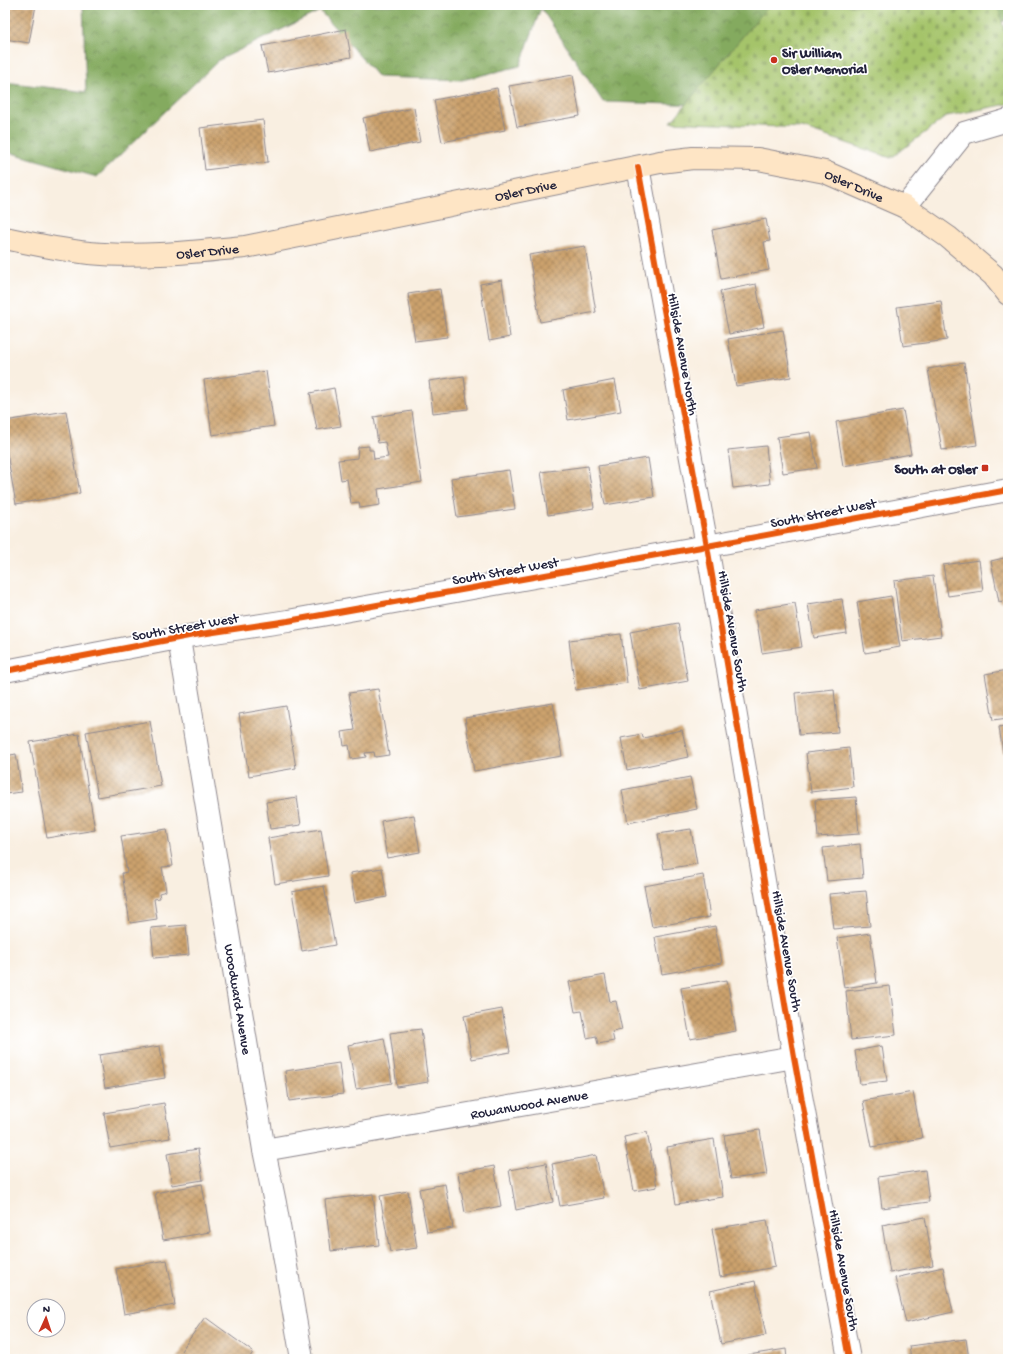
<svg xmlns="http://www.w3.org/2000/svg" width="1013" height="1364" viewBox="0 0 1013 1364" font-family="'Gochi Hand',sans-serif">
<defs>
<pattern id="forest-crowns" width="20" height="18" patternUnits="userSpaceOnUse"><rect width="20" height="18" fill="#84aa5f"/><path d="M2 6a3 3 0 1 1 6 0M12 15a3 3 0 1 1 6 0" fill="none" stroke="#6c8a50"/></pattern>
<pattern id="cemetery-stones" width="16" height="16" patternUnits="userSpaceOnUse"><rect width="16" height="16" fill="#a5c46b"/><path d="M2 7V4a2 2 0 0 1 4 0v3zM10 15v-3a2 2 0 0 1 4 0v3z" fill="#8ea85e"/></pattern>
<pattern id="building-cross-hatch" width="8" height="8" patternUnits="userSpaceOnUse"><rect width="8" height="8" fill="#cca26d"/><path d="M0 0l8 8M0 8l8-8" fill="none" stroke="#a5845b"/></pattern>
</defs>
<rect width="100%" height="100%" fill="#fff"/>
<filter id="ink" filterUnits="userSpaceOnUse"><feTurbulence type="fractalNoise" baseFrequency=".025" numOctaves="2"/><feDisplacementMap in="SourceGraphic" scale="8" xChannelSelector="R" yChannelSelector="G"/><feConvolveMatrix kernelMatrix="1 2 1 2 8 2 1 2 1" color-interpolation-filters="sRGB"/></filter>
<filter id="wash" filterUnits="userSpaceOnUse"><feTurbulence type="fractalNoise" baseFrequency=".012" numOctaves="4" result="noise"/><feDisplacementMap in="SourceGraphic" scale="16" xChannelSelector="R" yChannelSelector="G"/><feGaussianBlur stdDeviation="0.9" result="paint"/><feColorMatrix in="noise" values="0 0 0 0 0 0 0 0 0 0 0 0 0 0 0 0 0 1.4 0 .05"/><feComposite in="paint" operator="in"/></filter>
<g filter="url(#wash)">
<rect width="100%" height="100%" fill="#f9efe1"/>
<path fill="url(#forest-crowns)" stroke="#53664d" d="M83,5h925v15l-28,8 -202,79 -175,-5 -62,-94 -21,58 -58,14 -84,-3 -58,-66 -101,49 -122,117 -92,-26v-69l81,10z"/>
<path fill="url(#cemetery-stones)" stroke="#647353" d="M769,5h228l11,36v63l-61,12 -56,42 -89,-30 -131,-6z"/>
<g id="blocks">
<g fill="url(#building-cross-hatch)">
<path d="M5,5h31l-7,38 -24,-4z"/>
<path d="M346,29l5,28 -83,16 -6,-27z"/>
<path d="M573,75l7,41 -63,11 -8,-41z"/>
<path d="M497,88l8,42 -63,12 -8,-42z"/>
<path d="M414,108l6,34 -50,10 -7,-34z"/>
<path d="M263,120l5,42 -63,8 -5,-42z"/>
<path d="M766,219l4,22 -6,1 5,28 -48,9 -9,-49z"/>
<path d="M585,246l11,66 -56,10 -11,-67z"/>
<path d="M502,280l8,57 -21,4 -9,-57z"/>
<path d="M756,284l8,43 -35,7 -9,-43z"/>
<path d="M440,289l7,48 -32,4 -7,-47z"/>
<path d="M941,301l6,39 -44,6 -6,-39z"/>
<path d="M783,330l8,47 -55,9 -8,-47z"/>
<path d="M964,363l13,82 -35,5 -14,-81z"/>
<path d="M266,371l8,55 -62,9 -8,-55z"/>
<path d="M464,376l4,33 -35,4 -4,-32z"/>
<path d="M615,380l6,31 -53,9 -5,-30z"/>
<path d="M334,388l7,38 -24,4 -7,-37z"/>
<path d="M903,410l8,44 -68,12 -7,-44z"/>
<path d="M66,411l14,82 -64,11 -11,-62v-21z"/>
<path d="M412,411l10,71 -44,7 2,16 -20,3 -1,-6 -8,1 -4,-24 -6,1 -3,-20 19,-2 1,-11 11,-1v4h4l1,9 14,-2 -3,-15 -7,1 -4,-26z"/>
<path d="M811,432l6,36 -34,5 -6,-36z"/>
<path d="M766,446l4,38 -37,4 -5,-38z"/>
<path d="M648,458l6,39 -49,8 -7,-39z"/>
<path d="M588,466l6,42 -46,7 -7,-43z"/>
<path d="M509,470l6,39 -58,8 -6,-39z"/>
<path d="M1008,557v43l-9,2 -8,-41z"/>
<path d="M979,560l4,31 -35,5 -5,-31z"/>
<path d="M933,576l8,60 -39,5 -8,-60z"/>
<path d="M891,596l9,51 -35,6 -8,-51z"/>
<path d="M842,599l5,34 -33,5 -6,-34z"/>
<path d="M795,603l7,44 -40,6 -7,-43z"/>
<path d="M678,623l10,58 -48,9 -10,-58z"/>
<path d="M621,634l6,49 -52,7 -6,-50z"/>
<path d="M1008,670v48l-15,2 -8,-46z"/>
<path d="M378,689l11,66 -14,2 -1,-5 -9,1 1,4 -15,2 -2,-14 -5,1 -2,-14 13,-2 -6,-37z"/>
<path d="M834,689l4,43 -39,3 -4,-42z"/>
<path d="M553,703l9,53 -88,15 -9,-53z"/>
<path d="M286,706l10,62 -47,8 -10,-62z"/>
<path d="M150,721l11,65 -63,11 -12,-65z"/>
<path d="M1008,725v27l-5,1 -4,-26z"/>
<path d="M682,730l6,27 -61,13 -6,-32 21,-4 1,4z"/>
<path d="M79,734l16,96 -48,8 -17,-96z"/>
<path d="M849,748l4,39 -42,5 -5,-39z"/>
<path d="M16,754l6,38 -17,2v-38z"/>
<path d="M690,777l7,32 -69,14 -6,-33z"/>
<path d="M297,797l4,28 -31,4 -4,-27z"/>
<path d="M856,797l3,37 -41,3 -3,-37z"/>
<path d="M414,815l6,37 -33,6 -6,-37z"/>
<path d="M167,829l6,37 -11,1 4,24 -7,2 1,5 -6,1 3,20 -27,4 -8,-50 5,-1 -6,-36z"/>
<path d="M321,829l7,47 -53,8 -7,-46z"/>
<path d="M691,829l6,35 -33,5 -6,-35z"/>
<path d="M860,844l3,34 -36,3 -4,-33z"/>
<path d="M382,868l5,29 -32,6 -5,-30z"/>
<path d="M703,875l7,42 -58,10 -8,-41z"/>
<path d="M324,886l11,59 -33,6 -10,-59z"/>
<path d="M866,891l4,35 -37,3 -4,-35z"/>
<path d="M186,925l3,30 -35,3 -3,-30z"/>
<path d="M715,926l7,37 -60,11 -7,-37z"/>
<path d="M870,933l7,50 -33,5 -7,-50z"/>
<path d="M605,975l5,27 6,-1 6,29 -10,2 2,9 -16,3 -2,-8 -9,2 -5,-27 -7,1 -6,-30z"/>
<path d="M727,980l9,51 -46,8 -9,-51z"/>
<path d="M890,986l6,49 -45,5 -5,-49z"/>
<path d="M502,1009l8,43 -38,7 -8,-43z"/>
<path d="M421,1029l7,53 -31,5 -7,-54z"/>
<path d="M384,1038l8,45 -36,6 -8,-44z"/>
<path d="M160,1046l5,32 -60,10 -6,-33z"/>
<path d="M882,1046l5,35 -27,3 -5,-33z"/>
<path d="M339,1063l4,31 -54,7 -4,-30z"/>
<path d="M913,1092l9,46 -50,9 -9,-46z"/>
<path d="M164,1103l6,35 -60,10 -6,-35z"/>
<path d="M760,1130l7,44 -36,5 -7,-44z"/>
<path d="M647,1132l10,55 -23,4 -10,-54z"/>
<path d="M714,1139l9,58 -47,7 -9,-57z"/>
<path d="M198,1149l5,31 -31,5 -5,-31z"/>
<path d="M596,1155l8,43 -44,8 -8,-42z"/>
<path d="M546,1163l7,39 -37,8 -7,-40z"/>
<path d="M494,1166l7,40 -36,7 -7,-40z"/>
<path d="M925,1170l4,32 -47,6 -4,-31z"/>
<path d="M202,1184l8,48 -47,8 -8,-47z"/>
<path d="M445,1184l8,44 -26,4 -8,-43z"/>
<path d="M408,1191l9,57 -27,4 -10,-56z"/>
<path d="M373,1194l6,51 -48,6 -6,-51z"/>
<path d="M925,1217l8,48 -43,8 -8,-48z"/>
<path d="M767,1220l8,47 -55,10 -8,-48z"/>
<path d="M167,1260l8,45 -51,9 -8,-45z"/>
<path d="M943,1267l10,45 -47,11 -11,-45z"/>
<path d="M755,1281l11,54 -45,9 -11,-53z"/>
<path d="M205,1317l48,35 -4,7 -73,-1z"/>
<path d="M966,1339l3,20h-58l-2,-13z"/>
<path d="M786,1349l1,10h-38l-1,-4z"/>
</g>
</g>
</g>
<g filter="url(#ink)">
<use href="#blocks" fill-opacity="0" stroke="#8e888e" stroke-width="1"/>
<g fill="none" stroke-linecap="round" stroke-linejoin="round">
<g stroke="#8e888e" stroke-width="24">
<g id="minor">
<path d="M638,167l69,379 87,511 55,302"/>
<path d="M905,207l59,-74 44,-13"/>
<path id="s1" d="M179,639l85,511 11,53 27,156"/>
<path id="s2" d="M264,1150l530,-93"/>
</g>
</g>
<g stroke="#8e888e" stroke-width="24">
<path id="tertiary" d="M5,671l189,-36 94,-14 419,-75 301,-56"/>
</g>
<g stroke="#8e888e" stroke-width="24">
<g id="secondary">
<path id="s3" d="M5,238c28,6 56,12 84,15 52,5 104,-1 156,-6l415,-85 33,-4 65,1 67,13 80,35 43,30 45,38 15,19"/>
</g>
</g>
<use href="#minor" stroke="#fff" stroke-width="22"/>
<use href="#tertiary" stroke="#fff" stroke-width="22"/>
<use href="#secondary" stroke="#fee5c5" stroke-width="22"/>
<g stroke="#fff" stroke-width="8">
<g id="cycleway">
<path d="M638,167l69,379 87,511 55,302"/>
<path d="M5,671l189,-36 94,-14 419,-75 301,-56"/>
</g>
</g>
<use href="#cycleway" stroke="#e8590c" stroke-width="6"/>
</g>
</g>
<g fill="#c8321e" stroke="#fff" stroke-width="1.5">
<circle cx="774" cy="60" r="4"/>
<rect x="981" y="464" width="8" height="8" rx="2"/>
</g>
<g text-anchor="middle" stroke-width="3.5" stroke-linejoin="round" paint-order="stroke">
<g font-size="14" font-weight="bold" fill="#22223b" stroke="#fff" text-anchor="start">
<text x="782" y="57">Sir William<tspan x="782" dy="16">Osler Memorial</tspan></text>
<text x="977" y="473" text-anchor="end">South at Osler</text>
</g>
<g font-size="14" fill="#22223b" stroke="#fff">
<text dy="5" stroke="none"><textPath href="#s3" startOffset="864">Osler Drive</textPath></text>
<text dy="5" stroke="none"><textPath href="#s3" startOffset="528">Osler Drive</textPath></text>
<text dy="5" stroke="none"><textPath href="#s3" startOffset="204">Osler Drive</textPath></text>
<text transform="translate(684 354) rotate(80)" y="5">Hillside Avenue North</text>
<text transform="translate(823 512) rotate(-11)" y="5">South Street West</text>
<text transform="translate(505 570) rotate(-10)" y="5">South Street West</text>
<text transform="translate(185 626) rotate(-10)" y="5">South Street West</text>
<text transform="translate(734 631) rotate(80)" y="5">Hillside Avenue South</text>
<text transform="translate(788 951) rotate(80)" y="5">Hillside Avenue South</text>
<text dy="5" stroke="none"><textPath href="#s1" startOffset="365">Woodward Avenue</textPath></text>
<text dy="5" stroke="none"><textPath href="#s2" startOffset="269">Rowanwood Avenue</textPath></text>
<text transform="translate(845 1270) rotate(80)" y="5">Hillside Avenue South</text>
</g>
</g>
<rect width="1013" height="1364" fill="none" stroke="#fff" stroke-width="20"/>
<g transform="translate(46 1318) rotate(3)"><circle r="19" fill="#ffffff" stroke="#a7a7b1"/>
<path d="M0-3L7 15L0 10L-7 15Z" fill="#c8321e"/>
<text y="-6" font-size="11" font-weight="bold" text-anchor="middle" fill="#22223b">N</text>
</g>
</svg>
